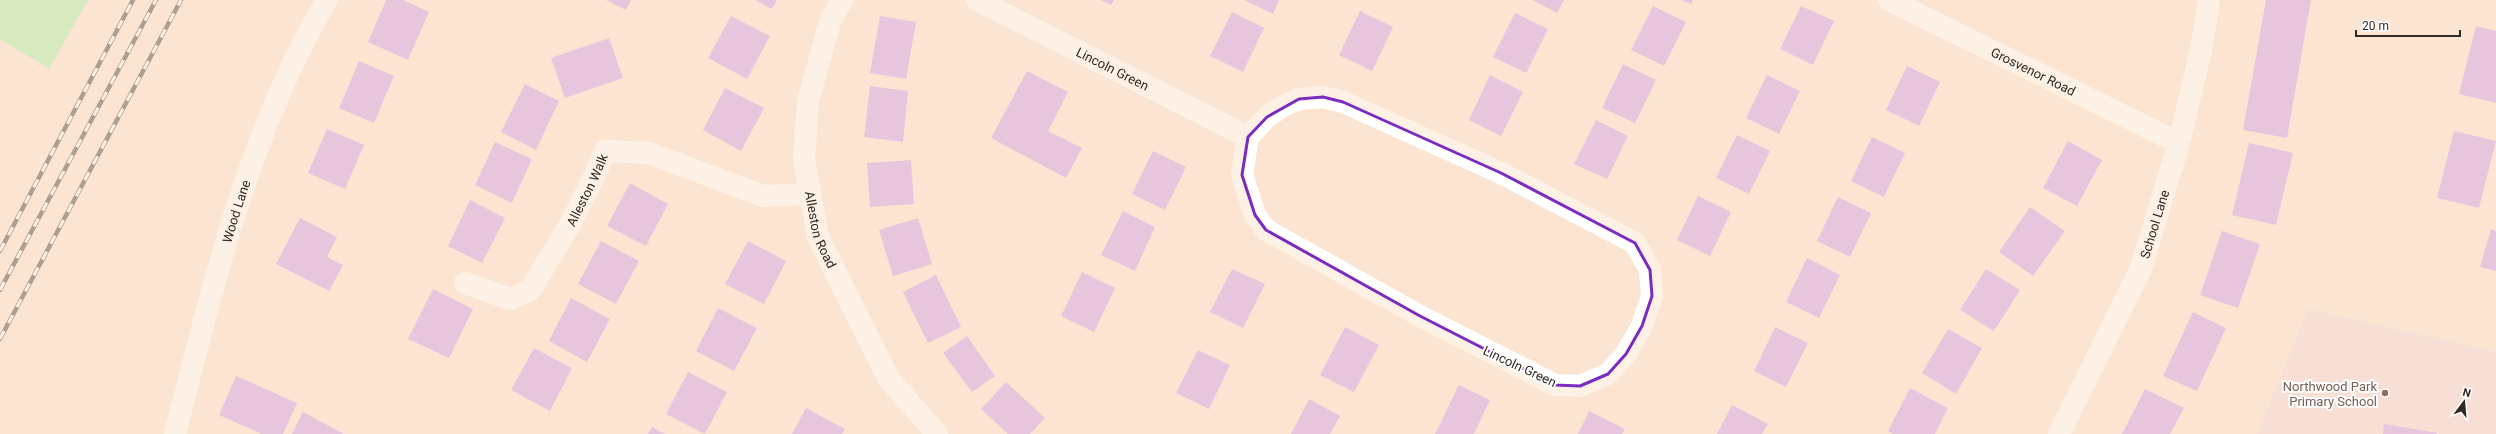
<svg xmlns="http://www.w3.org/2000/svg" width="2496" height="434" viewBox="0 0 2496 434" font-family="Roboto,sans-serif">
<rect width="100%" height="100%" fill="#fbe5d2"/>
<path fill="#f2d8dc" d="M2308,309l188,43v82h-239z"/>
<path fill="#a9eda8" d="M0,0h88l-39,69 -49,-30z"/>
<g fill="#cd9eea">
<path d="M386,0h17l26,12 -21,48 -40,-18z"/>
<path d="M606,0h25l-5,10z"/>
<path d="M755,0h22l-5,9z"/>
<path d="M1101,0h13l-3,5z"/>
<path d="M1244,0h35l-6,14z"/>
<path d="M1532,0h32l-7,13z"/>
<path d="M1682,0h11l-2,4z"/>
<path d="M2266,0h45l-24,138 -44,-8z"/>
<path d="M1653,6l33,16 -22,44 -33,-16z"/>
<path d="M1801,6l33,15 -21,44 -33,-16z"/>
<path d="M1360,11l33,16 -21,44 -33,-16z"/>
<path d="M1232,12l32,16 -21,44 -33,-16z"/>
<path d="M1515,13l33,16 -22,44 -33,-16z"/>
<path d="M731,16l39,20 -23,43 -39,-21z"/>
<path d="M880,16l36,6 -10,57 -36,-6z"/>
<path d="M2476,26l20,5v72l-37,-9z"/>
<path d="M609,38l14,40 -58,20 -14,-40z"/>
<path d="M359,61l35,15 -20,47 -35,-15z"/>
<path d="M1623,64l33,16 -21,43 -33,-15z"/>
<path d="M1907,66l33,16 -21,44 -33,-16z"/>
<path d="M1027,71l41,21 -20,39 34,17 -16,30 -75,-40z"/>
<path d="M1490,75l33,17 -22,44 -32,-16z"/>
<path d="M1767,75l33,16 -21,43 -33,-16z"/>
<path d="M525,84l34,17 -23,49 -35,-18z"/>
<path d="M870,86l38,5 -5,51 -39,-5z"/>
<path d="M725,88l39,20 -23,43 -38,-21z"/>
<path d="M1596,120l32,16 -21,43 -33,-15z"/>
<path d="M327,129l37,16 -19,44 -37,-16z"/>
<path d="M2454,131l42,10 -17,67 -42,-10z"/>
<path d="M1737,135l33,16 -21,43 -33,-16z"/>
<path d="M1872,137l33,16 -21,44 -33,-16z"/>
<path d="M2068,141l34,19 -25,46 -34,-18z"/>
<path d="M495,142l37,17 -20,44 -37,-18z"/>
<path d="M2249,143l44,10 -17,72 -44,-10z"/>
<path d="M1153,151l33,16 -21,43 -33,-16z"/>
<path d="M911,160l3,44 -44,3 -3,-44z"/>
<path d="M630,183l38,21 -22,42 -39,-20z"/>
<path d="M1698,196l33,16 -21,44 -33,-16z"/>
<path d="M1838,197l33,16 -21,44 -33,-16z"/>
<path d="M470,200l35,18 -23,45 -34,-17z"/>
<path d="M2030,207l35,24 -32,45 -34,-24z"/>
<path d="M1123,211l32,16 -20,44 -34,-16z"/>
<path d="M300,218l37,19 -10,20 16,8 -14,26 -53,-27z"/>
<path d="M918,218l14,46 -39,12 -14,-46z"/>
<path d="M2491,229l5,2v40l-16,-4z"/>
<path d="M2222,231l38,13 -22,64 -38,-13z"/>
<path d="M601,241l38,20 -23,43 -38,-20z"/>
<path d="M748,241l38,20 -22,43 -39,-20z"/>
<path d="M1807,258l33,17 -21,43 -33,-16z"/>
<path d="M1232,269l33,15 -22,44 -33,-16z"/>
<path d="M1986,269l34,21 -26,41 -34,-21z"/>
<path d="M1082,272l33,16 -21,44 -33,-16z"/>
<path d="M936,275l25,52 -33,16 -25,-51z"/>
<path d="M433,289l40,20 -24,49 -41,-19z"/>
<path d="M571,298l39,21 -23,43 -38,-21z"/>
<path d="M718,308l39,20 -23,43 -38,-20z"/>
<path d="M2193,312l33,16 -29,63 -34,-15z"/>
<path d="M1345,327l34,18 -25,47 -34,-17z"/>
<path d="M1775,327l33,16 -22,44 -32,-16z"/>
<path d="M1948,329l34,19 -26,46 -34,-21z"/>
<path d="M967,336l28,40 -23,16 -29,-39z"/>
<path d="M534,348l38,20 -22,43 -39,-21z"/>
<path d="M1198,350l32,15 -21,44 -33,-16z"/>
<path d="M688,372l39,20 -22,42 -39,-20z"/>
<path d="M236,376l61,27 -14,31h-21l-43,-19z"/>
<path d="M1006,382l39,36 -15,16h-22l-27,-25z"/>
<path d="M1459,385l31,15 -16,34h-39z"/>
<path d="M1910,388l38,20 -13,26h-41l-6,-3z"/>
<path d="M2145,389l39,19 -14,26h-48z"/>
<path d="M1309,399l31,17 -10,18h-39z"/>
<path d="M1732,405l36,19 -6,10h-45z"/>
<path d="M806,408l39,21 -3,5h-50z"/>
<path d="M1589,411l36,18 -3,5h-44z"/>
<path d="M303,412l41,22h-52z"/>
<path d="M2384,424l53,9v1h-54z"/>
<path d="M652,427l13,7h-17z"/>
</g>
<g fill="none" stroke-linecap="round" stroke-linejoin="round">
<g stroke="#fff" stroke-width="22">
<path id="s1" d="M842,0l-12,22 -22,79 -4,58 14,78 70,141 49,56"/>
<path id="s2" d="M977,0l271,137"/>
<path id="s3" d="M1889,0l290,143"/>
<path d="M1323,97l20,5 158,71 134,70 15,27 2,26 -10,30 -16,28 -18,20 -28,12 -25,-1 -135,-69 -154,-86 -11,-15 -13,-40 6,-38 19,-20 16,-11 16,-7z"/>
<path id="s4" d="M465,283l46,16 19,-9 41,-67 23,-46 11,-26 44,2 114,43 47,-2"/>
<path id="s5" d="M175,434c38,-148 73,-301 152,-434"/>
<path id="s6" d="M2059,434l82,-166 38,-125 22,-93 8,-50"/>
</g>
<g stroke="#53483f" stroke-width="4.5">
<g id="rail">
<path d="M0,251l133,-251"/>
<path d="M0,290l156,-290"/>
<path d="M0,339l181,-339"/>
</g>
</g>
<use href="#rail" stroke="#fff" stroke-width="3" stroke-dasharray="9" stroke-linecap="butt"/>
</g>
<path d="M0 0H2496V434H0ZM1323,97l20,5 158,71 134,70 15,27 2,26 -10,30 -16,28 -18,20 -28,12 -25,-1 -135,-69 -154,-86 -11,-15 -13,-40 6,-38 19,-20 32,-18z" fill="#fbe5d2" fill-opacity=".55" fill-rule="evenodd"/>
<path fill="none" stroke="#7b2cbf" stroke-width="3" stroke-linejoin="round" d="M1323,97l20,5 158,71 134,70 15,27 2,26 -10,30 -16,28 -18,20 -28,12 -25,-1 -135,-69 -154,-86 -11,-15 -13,-40 6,-38 19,-20 32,-18z"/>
<circle fill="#8d6e63" stroke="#fff" stroke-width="1.5" cx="2385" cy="393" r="4"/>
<g text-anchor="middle" stroke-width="4" stroke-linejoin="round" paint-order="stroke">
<g font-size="13" fill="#302821" stroke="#fff">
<text dy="5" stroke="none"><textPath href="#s2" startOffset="152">Lincoln Green</textPath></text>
<text dy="5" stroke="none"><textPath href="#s3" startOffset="161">Grosvenor Road</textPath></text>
<text dy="5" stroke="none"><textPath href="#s4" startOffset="185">Alleston Walk</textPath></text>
<text dy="5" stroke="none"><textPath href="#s5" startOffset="231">Wood Lane</textPath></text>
<text dy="5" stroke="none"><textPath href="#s6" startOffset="231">School Lane</textPath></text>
<text dy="5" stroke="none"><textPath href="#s1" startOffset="238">Alleston Road</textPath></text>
<text transform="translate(1520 366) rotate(25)" y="5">Lincoln Green</text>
</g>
<g font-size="13" fill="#785e54" stroke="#fff" text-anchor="end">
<text x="2377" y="391">Northwood Park<tspan x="2377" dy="15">Primary School</tspan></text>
</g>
</g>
<g transform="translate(2464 402) rotate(16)" stroke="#ffffff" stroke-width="3" paint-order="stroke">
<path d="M0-3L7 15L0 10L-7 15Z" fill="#302821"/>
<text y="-6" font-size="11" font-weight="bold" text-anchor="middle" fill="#302821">N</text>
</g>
<path d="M2356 30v6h104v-6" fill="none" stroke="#302821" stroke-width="2"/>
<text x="2362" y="30" font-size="12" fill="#302821" stroke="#ffffff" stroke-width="3" paint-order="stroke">20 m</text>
</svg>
